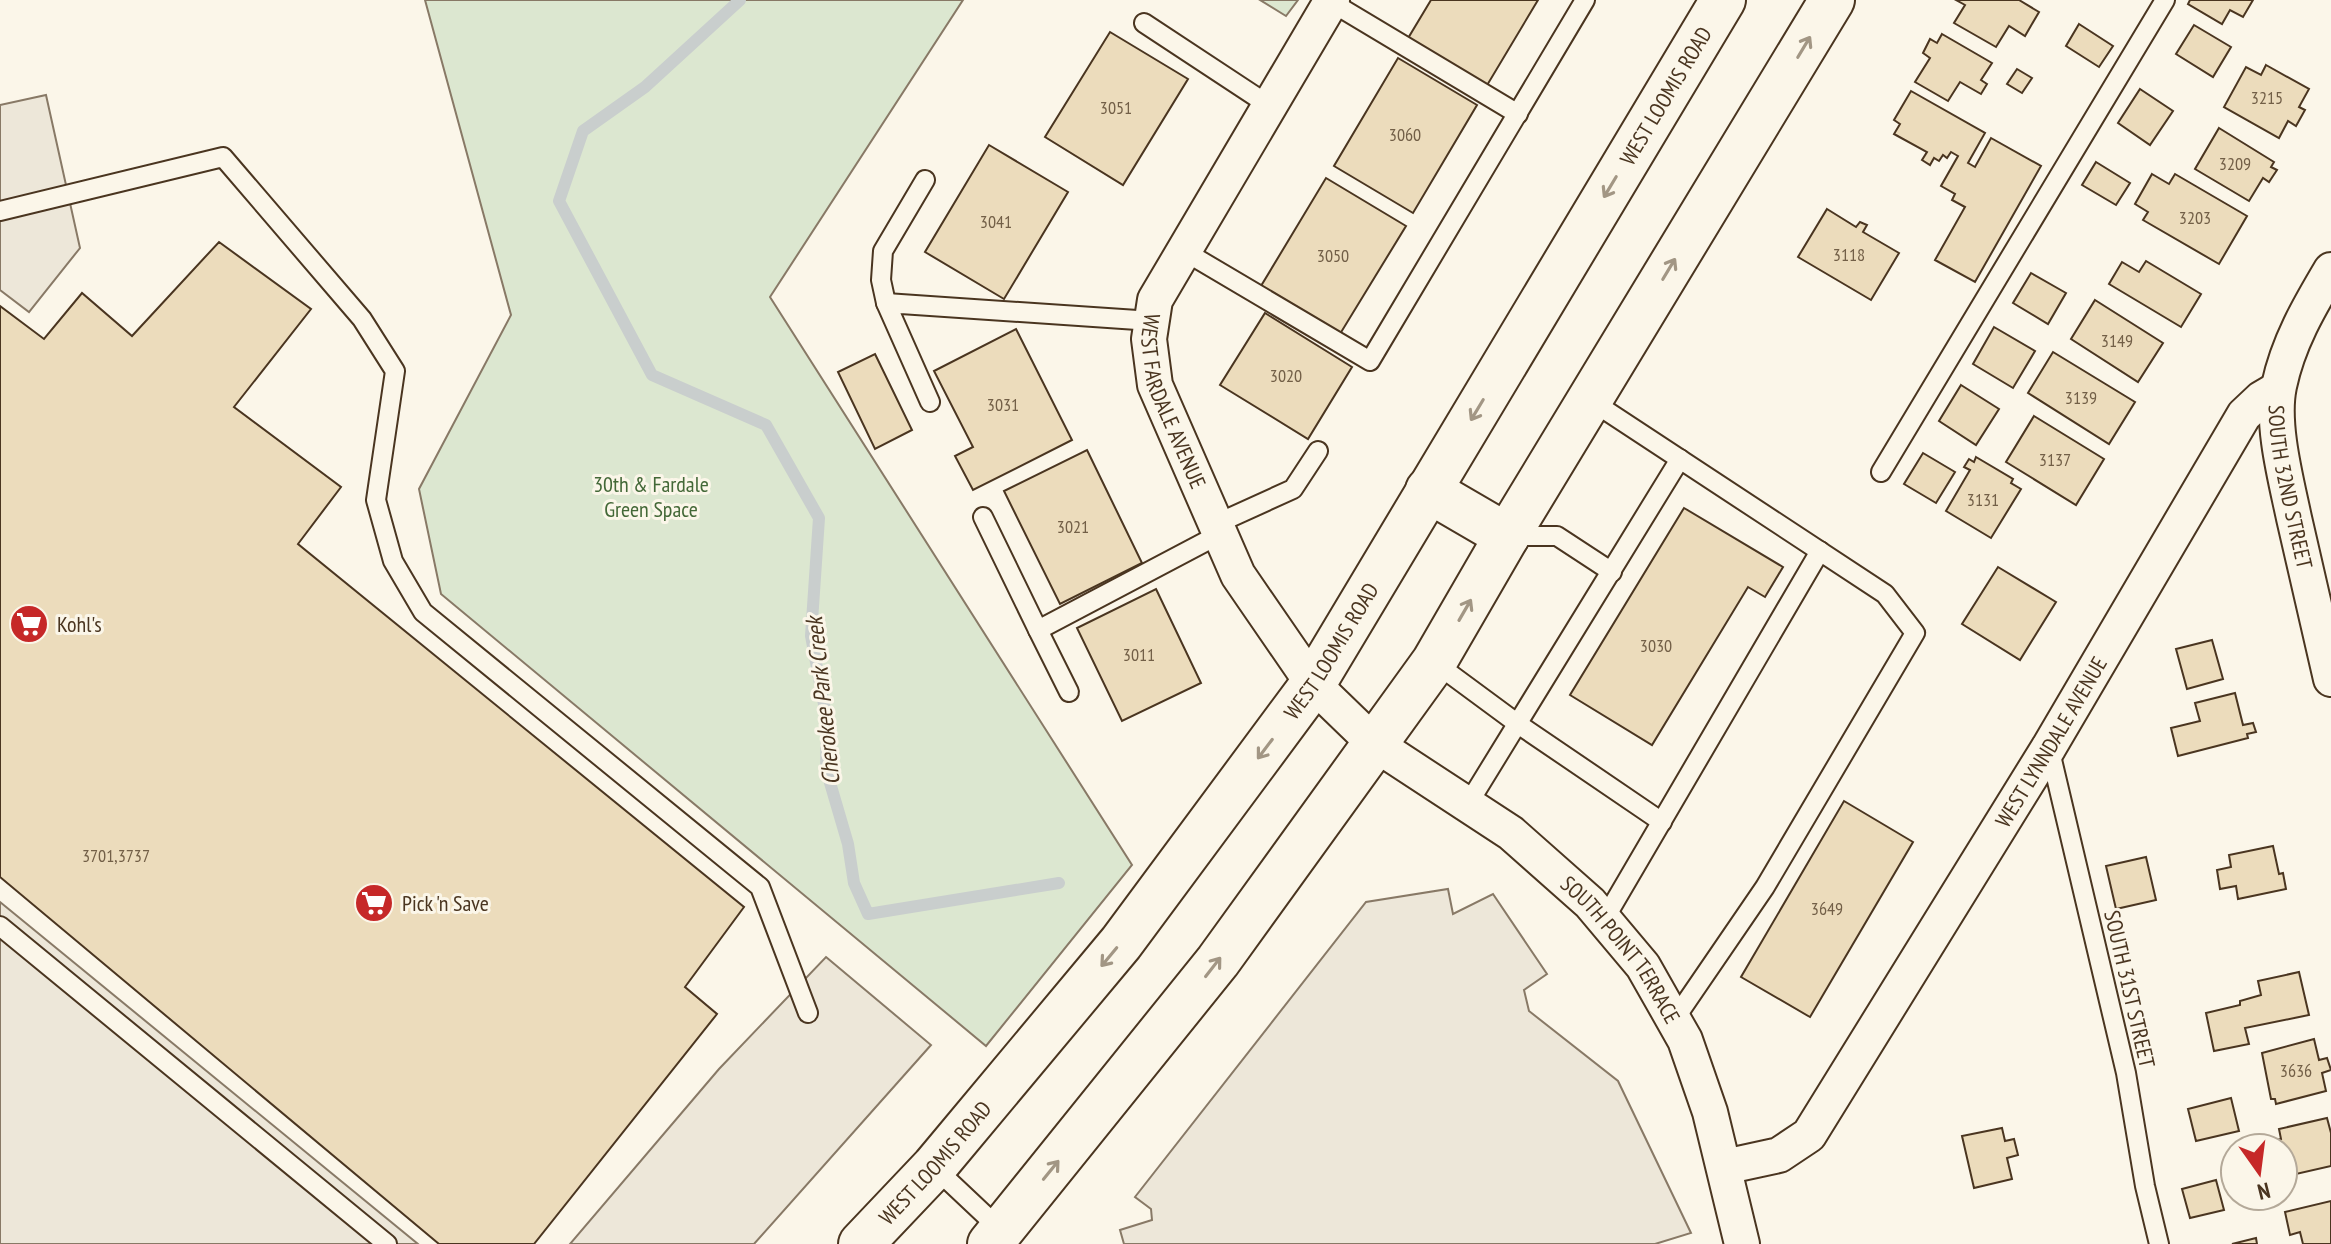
<svg xmlns="http://www.w3.org/2000/svg" width="2331" height="1244" viewBox="0 0 2331 1244" font-family="'PT Sans Narrow',sans-serif">
<rect width="100%" height="100%" fill="#fbf6e9"/>
<g fill="#dce7d0" stroke="#887966" stroke-width="2">
<path d="M425,0h538l-193,297 362,568 -146,181 -545,-452 -22,-105 92,-174z"/>
<path d="M1260,0h38l-12,16z"/>
</g>
<g fill="#ede7d9" stroke="#887966" stroke-width="2">
<path d="M46,95l34,153 -51,64 -29,-22v-185z"/>
<path d="M1448,889l5,25 40,-20 54,80 -23,16 5,21 89,70 73,152 -36,11h-531l-4,-14 32,-10 -1,-11 -16,-12 231,-295z"/>
<path d="M0,902l418,342h-418z"/>
<path d="M826,957l105,88 -177,199h-184l149,-175z"/>
</g>
<g fill="none" stroke-linecap="round" stroke-linejoin="round">
<path stroke="#c9cecd" stroke-width="12" d="M740,0l-95,87 -62,44 -24,70 93,174 114,50 53,93 -8,118 16,84 -1,49 22,75 6,39 14,31 191,-31"/>
</g>
<g fill="#ecdcbc" stroke="#4a3520" stroke-width="2">
<path d="M1431,0h107l-52,87 -79,-47z"/>
<path d="M1956,0h63l20,12 -14,24 -16,-10 -13,21 -42,-24 11,-18z"/>
<path d="M2190,0h63l-10,17 -13,-7 -8,14 -34,-20z"/>
<path d="M2079,24l34,22 -14,21 -33,-21z"/>
<path d="M2194,25l37,22 -18,30 -37,-23z"/>
<path d="M1110,32l78,47 -65,106 -78,-48z"/>
<path d="M1942,34l50,29 -11,17 6,4 -6,10 -21,-12 -12,19 -33,-19 15,-24 -7,-5 7,-14 7,4z"/>
<path d="M1398,58l79,47 -64,108 -79,-47z"/>
<path d="M2266,65l43,24 -10,18 6,3 -9,16 -8,-5 -9,17 -55,-31 22,-40 15,8z"/>
<path d="M2017,69l15,9 -10,15 -15,-9z"/>
<path d="M2140,89l33,22 -23,34 -32,-22z"/>
<path d="M1911,91l74,42 -17,30 7,4 16,-29 50,28 -66,116 -40,-22 30,-53 -13,-7 3,-6 -14,-8 17,-30 -7,-4 -4,6 -4,-3 -4,6 -5,-3 -4,7 -8,-5 5,-8 -33,-18 6,-10 -6,-4z"/>
<path d="M2219,128l55,34 -3,5 6,3 -8,12 -6,-4 -14,23 -54,-32z"/>
<path d="M989,145l79,47 -64,107 -79,-47z"/>
<path d="M2096,162l34,21 -14,22 -34,-20z"/>
<path d="M2152,174l17,10 6,-10 72,42 -28,48 -76,-44 5,-8 -13,-8z"/>
<path d="M1326,178l80,48 -66,108 -79,-48z"/>
<path d="M1827,209l29,18 4,-5 7,3 -4,7 36,21 -28,47 -73,-43z"/>
<path d="M219,242l92,67 -77,98 107,80 -43,57 446,363 -59,80 32,27 -183,230h-95l-439,-367v-571l44,33 38,-46 50,43z"/>
<path d="M2146,261l55,33 -20,33 -72,-43 13,-22 17,10z"/>
<path d="M2031,273l35,20 -18,31 -35,-21z"/>
<path d="M2095,300l68,43 -25,39 -67,-43z"/>
<path d="M1265,313l87,54 -44,72 -88,-54z"/>
<path d="M1994,327l41,24 -22,37 -40,-24z"/>
<path d="M1016,329l56,111 -99,50 -18,-34 18,-9 -39,-76z"/>
<path d="M2053,352l82,50 -26,42 -81,-51z"/>
<path d="M875,354l37,76 -37,19 -37,-77z"/>
<path d="M1961,385l38,24 -23,36 -37,-24z"/>
<path d="M2034,416l70,43 -28,46 -70,-43z"/>
<path d="M1087,450l55,113 -82,41 -56,-113z"/>
<path d="M1923,453l32,19 -19,31 -32,-19z"/>
<path d="M1976,457l37,22 -2,4 10,6 -30,49 -45,-27 24,-41 -6,-3 5,-8 5,3z"/>
<path d="M1684,508l99,59 -18,30 -17,-10 -96,158 -82,-50z"/>
<path d="M1998,567l58,35 -36,58 -58,-36z"/>
<path d="M1156,589l45,94 -79,38 -45,-93z"/>
<path d="M2212,640l11,39 -36,10 -11,-40z"/>
<path d="M2235,693l8,32 10,-2 3,9 -9,2 1,4 -70,18 -7,-28 29,-7 -5,-18z"/>
<path d="M1844,801l69,41 -103,175 -69,-40z"/>
<path d="M2273,846l6,28 4,-1 3,16 -48,10 -2,-13 -16,3 -3,-19 14,-3 -2,-12z"/>
<path d="M2146,857l10,43 -40,9 -10,-43z"/>
<path d="M2299,972l10,43 -64,13 4,16 -35,7 -8,-38 34,-8v-4l21,-6 -3,-14z"/>
<path d="M2314,1039l5,21 8,-2 4,12 -9,3 4,18 -50,13 -1,-5h-4l-9,-46z"/>
<path d="M2231,1098l8,33 -43,10 -8,-32z"/>
<path d="M2327,1118l4,15v33l-48,11v-29h-13l-2,-6 13,-3 -2,-10z"/>
<path d="M2002,1128l3,13 9,-2 4,16 -11,3 5,21 -38,9 -12,-52z"/>
<path d="M2216,1180l8,30 -34,8 -8,-29z"/>
<path d="M2331,1201v43h-28l-3,-12 -10,3 -5,-23z"/>
<path d="M2256,1238l1,6h-25z"/>
</g>
<g fill="none" stroke-linecap="round" stroke-linejoin="round">
<g stroke="#4a3520" stroke-width="22">
<g id="lane">
<path d="M1331,2l187,112"/>
<path d="M1144,23l126,83"/>
<path d="M0,211l223,-54 139,162 33,52 -19,129 17,61 30,51 337,275 48,126"/>
<path d="M1184,251l186,110 215,-361"/>
<path d="M886,303l-5,-23 2,-29 42,-71"/>
<path d="M1590,400l295,194 30,39 -150,254 -91,133"/>
<path d="M930,402l-44,-99 266,18"/>
<path d="M1881,472l284,-472"/>
<path d="M983,517l55,113 182,-96"/>
<path d="M1216,524l77,-35 25,-38"/>
<path d="M1510,536h47l55,36"/>
<path d="M1038,630l31,62"/>
<path d="M1434,662l84,62 144,98"/>
<path d="M2049,747l77,326 19,113 14,58"/>
<path d="M1468,804l212,-345"/>
<path d="M1604,920l216,-369"/>
<path d="M0,926l387,318"/>
<path d="M934,1167l69,65"/>
</g>
</g>
<g stroke="#4a3520" stroke-width="38">
<g id="street">
<path id="s1" d="M1332,0l-177,300 -6,39 6,46 83,190 75,109 62,60 136,89 79,70 53,63 42,74 25,72 32,132"/>
<path id="s2" d="M2331,270c-22,37 -43,73 -52,116 -8,38 7,94 15,132 12,54 25,107 37,161"/>
<path id="s3" d="M1724,1167l55,-12 30,-20 240,-388 195,-332 17,-16 17,-10"/>
</g>
</g>
<g stroke="#4a3520" stroke-width="48">
<g id="primary">
<path d="M1428,490l79,46"/>
<path id="s4" d="M861,1244l73,-77 187,-224 192,-259 410,-684"/>
<path d="M990,1244l228,-283 216,-299 73,-126 325,-536"/>
</g>
</g>
<use href="#lane" stroke="#fbf6e9" stroke-width="18"/>
<use href="#street" stroke="#fbf6e9" stroke-width="34"/>
<use href="#primary" stroke="#fbf6e9" stroke-width="44"/>
</g>
<defs><path id="oneway-shaft" d="M-6 0H5M1.5-3L5.5 0L1.5 3" fill="none" stroke-width="1.6" stroke-linecap="round" stroke-linejoin="round" transform="scale(2)"/></defs>
<g stroke="#a29684">
<use href="#oneway-shaft" transform="translate(1804 47) rotate(-59)"/>
<use href="#oneway-shaft" transform="translate(1610 187) rotate(121)"/>
<use href="#oneway-shaft" transform="translate(1669 269) rotate(-59)"/>
<use href="#oneway-shaft" transform="translate(1477 410) rotate(121)"/>
<use href="#oneway-shaft" transform="translate(1465 610) rotate(-60)"/>
<use href="#oneway-shaft" transform="translate(1265 749) rotate(127)"/>
<use href="#oneway-shaft" transform="translate(1109 957) rotate(130)"/>
<use href="#oneway-shaft" transform="translate(1213 967) rotate(-52)"/>
<use href="#oneway-shaft" transform="translate(1051 1170) rotate(-51)"/>
</g>
<defs>
<g id="supermarket-disc" transform="scale(2)"><circle r="9.5" fill="#c62828" stroke="#fbf6e9"/><path d="M-6-5.5h2.5l.6 2H6L4.5 2H-2.5L-4.4-4H-6ZM-1.5 3.2a1.3 1.3 0 1 0 .1 0ZM3 3.2a1.3 1.3 0 1 0 .1 0Z" fill="#fff"/></g>
</defs>
<g fill-rule="evenodd">
<use href="#supermarket-disc" x="29" y="624"/>
<use href="#supermarket-disc" x="374" y="903"/>
</g>
<g text-anchor="middle" stroke-width="6" stroke-linejoin="round" paint-order="stroke">
<g font-size="18" fill="#725f47">
<text x="2267" y="104">3215</text>
<text x="1116" y="114">3051</text>
<text x="1405" y="141">3060</text>
<text x="2235" y="170">3209</text>
<text x="2195" y="224">3203</text>
<text x="996" y="228">3041</text>
<text x="1849" y="261">3118</text>
<text x="1333" y="262">3050</text>
<text x="2117" y="347">3149</text>
<text x="1286" y="382">3020</text>
<text x="2081" y="404">3139</text>
<text x="1003" y="411">3031</text>
<text x="2055" y="466">3137</text>
<text x="1983" y="506">3131</text>
<text x="1073" y="533">3021</text>
<text x="1656" y="652">3030</text>
<text x="1139" y="661">3011</text>
<text x="116" y="862">3701,3737</text>
<text x="1827" y="915">3649</text>
<text x="2296" y="1077">3636</text>
</g>
<g font-size="22" fill="#4a3520" stroke="#fbf6e9">
<text dy="8" stroke="none"><textPath href="#s4" startOffset="1406">WEST LOOMIS ROAD</textPath></text>
<text dy="8" stroke="none"><textPath href="#s1" startOffset="454">WEST FARDALE AVENUE</textPath></text>
<text dy="8" stroke="none"><textPath href="#s2" startOffset="230">SOUTH 32ND STREET</textPath></text>
<text dy="8" stroke="none"><textPath href="#s4" startOffset="758">WEST LOOMIS ROAD</textPath></text>
<text dy="8" stroke="none"><textPath href="#s3" startOffset="554">WEST LYNNDALE AVENUE</textPath></text>
<text dy="8" stroke="none"><textPath href="#s1" startOffset="1184">SOUTH POINT TERRACE</textPath></text>
<text transform="translate(2130 989) rotate(77)" y="8">SOUTH 31ST STREET</text>
<text dy="8" stroke="none"><textPath href="#s4" startOffset="110">WEST LOOMIS ROAD</textPath></text>
</g>
<g font-size="22" fill="#436837" stroke="#fbf6e9">
<text x="651" y="492">30th &amp; Fardale<tspan x="651" dy="25">Green Space</tspan></text>
</g>
<g font-size="22" fill="#4a3520" stroke="#fbf6e9" text-anchor="start">
<text x="57" y="632">Kohl's</text>
<text x="402" y="911">Pick 'n Save</text>
</g>
<g font-size="24" font-style="italic" fill="#4a3520" stroke="#fbf6e9">
<text transform="translate(823 701) rotate(-96)" y="8">Cherokee Park Creek</text>
</g>
</g>
<g transform="translate(2259 1172) rotate(166)"><circle r="38" fill="#fbf6e9" stroke="#b4a999" stroke-width="2"/>
<path d="M0-6L14 30L0 20L-14 30Z" fill="#c62828"/>
<text y="-12" font-size="22" font-weight="bold" text-anchor="middle" fill="#4a3520">N</text>
</g>
</svg>
